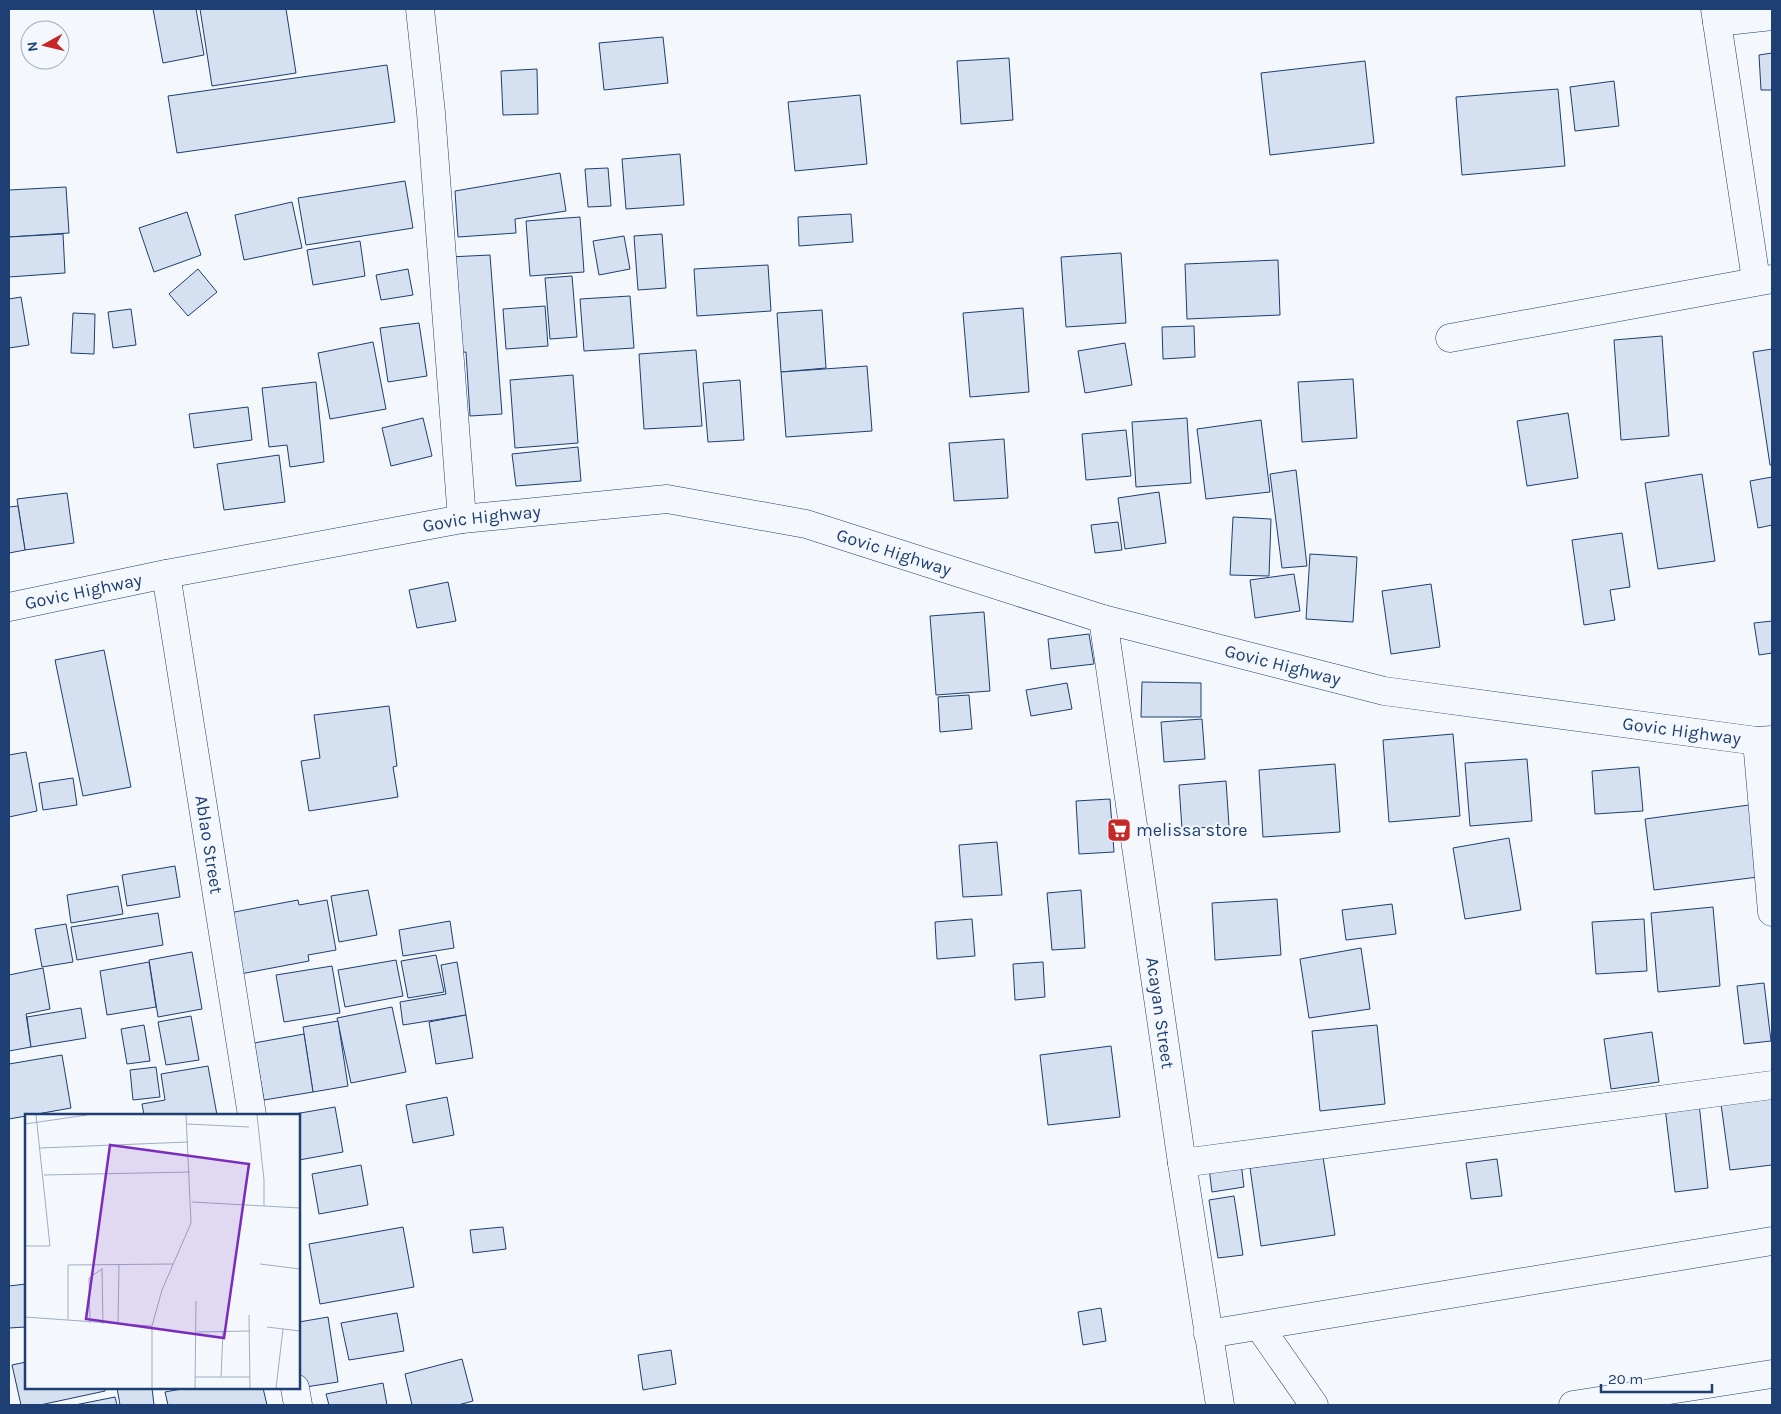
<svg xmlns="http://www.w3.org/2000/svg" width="1781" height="1414" viewBox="0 0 1781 1414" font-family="Karla,sans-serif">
<rect width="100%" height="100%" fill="#f4f7fb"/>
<g fill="#d5e0f0" stroke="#1d3f73">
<path d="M153,9h43l8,46 -41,8z"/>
<path d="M200,9h86l10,64 -84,13z"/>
<path d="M663,37l5,46 -64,7 -5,-47z"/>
<path d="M1772,53v37h-11l-2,-35z"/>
<path d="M1009,58l4,62 -52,4 -4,-63z"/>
<path d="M1365,61l9,82 -104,12 -9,-82z"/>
<path d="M387,65l8,57 -218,31 -9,-57z"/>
<path d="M537,69l1,45 -35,1 -2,-44z"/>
<path d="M1614,81l5,45 -44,5 -5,-44z"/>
<path d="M1558,89l7,77 -103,9 -6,-78z"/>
<path d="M860,95l7,69 -72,7 -7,-69z"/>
<path d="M680,154l4,51 -58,4 -4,-50z"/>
<path d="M608,168l3,38 -23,1 -3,-38z"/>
<path d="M560,173l6,38 -51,8 1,14 -58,4 -3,-46z"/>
<path d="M405,181l8,47 -107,17 -8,-47z"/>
<path d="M66,187l3,46 -60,4v-47z"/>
<path d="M292,202l10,46 -58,12 -9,-45z"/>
<path d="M187,212l14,43 -47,17 -15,-44z"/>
<path d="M851,214l2,28 -54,4 -1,-29z"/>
<path d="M580,217l4,55 -54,4 -4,-55z"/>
<path d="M63,234l2,39 -56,4v-40z"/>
<path d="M662,234l4,54 -28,2 -4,-54z"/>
<path d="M624,236l6,33 -31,6 -6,-34z"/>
<path d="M360,241l5,35 -52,9 -6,-35z"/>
<path d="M1121,253l5,70 -60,4 -5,-70z"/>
<path d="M490,255l12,159 -32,2 -4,-64 -10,1 -7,-96z"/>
<path d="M1278,260l2,55 -93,4 -2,-55z"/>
<path d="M768,265l3,46 -74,5 -3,-47z"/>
<path d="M198,269l19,23 -29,24 -19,-22z"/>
<path d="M408,269l5,26 -32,5 -5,-25z"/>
<path d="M572,276l5,61 -27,2 -5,-61z"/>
<path d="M630,296l4,52 -50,3 -4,-52z"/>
<path d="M21,297l8,48 -20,3v-49z"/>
<path d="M545,306l3,40 -42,3 -3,-40z"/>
<path d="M1023,308l6,84 -59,5 -7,-84z"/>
<path d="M131,309l5,36 -23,3 -5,-36z"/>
<path d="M822,310l4,58 -45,4 -4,-59z"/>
<path d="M73,313l22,1 -1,40 -23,-1z"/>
<path d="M419,323l8,53 -39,6 -8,-54z"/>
<path d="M1194,326l1,31 -32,2 -1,-32z"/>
<path d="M1662,336l7,100 -48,4 -7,-100z"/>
<path d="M373,342l13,67 -56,10 -12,-66z"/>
<path d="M1125,343l7,42 -47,8 -7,-42z"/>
<path d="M1772,349v116h-2l-17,-113z"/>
<path d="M696,350l6,76 -58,3 -5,-75z"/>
<path d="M867,366l5,65 -86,6 -5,-65z"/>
<path d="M573,375l5,68 -63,5 -5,-68z"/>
<path d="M1353,379l4,59 -55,4 -4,-60z"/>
<path d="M740,380l4,60 -36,2 -5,-59z"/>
<path d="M316,382l8,80 -34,5 -3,-22 -18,2 -7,-59z"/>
<path d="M248,407l4,33 -58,8 -5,-34z"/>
<path d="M1568,413l10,65 -51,8 -10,-65z"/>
<path d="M423,418l9,38 -41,10 -9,-38z"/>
<path d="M1187,418l4,65 -55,4 -4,-65z"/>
<path d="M1261,420l9,72 -64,7 -9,-70z"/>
<path d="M1126,430l5,46 -45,4 -4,-46z"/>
<path d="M1004,439l4,59 -54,3 -5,-58z"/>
<path d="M578,447l3,34 -65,5 -4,-32z"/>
<path d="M279,455l6,47 -61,8 -7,-46z"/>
<path d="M1296,470l11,96 -25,2 -12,-94z"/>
<path d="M1702,474l13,87 -57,8 -13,-86z"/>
<path d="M1772,477v48l-14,3 -8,-47z"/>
<path d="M1159,492l7,51 -41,6 -7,-51z"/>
<path d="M67,493l7,50 -49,7 -8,-51z"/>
<path d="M18,506l7,44 -16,3v-46z"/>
<path d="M1233,517l38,2 -2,57 -39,-1z"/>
<path d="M1118,522l4,28 -27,3 -4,-28z"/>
<path d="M1622,533l8,54 -20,3 5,30 -31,5 -12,-85z"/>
<path d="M1310,554l47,3 -4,65 -47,-3z"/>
<path d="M1294,574l6,37 -45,7 -5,-38z"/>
<path d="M448,582l8,39 -39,7 -8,-38z"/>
<path d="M1431,584l9,63 -49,7 -9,-63z"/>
<path d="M984,612l6,79 -54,4 -6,-79z"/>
<path d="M1772,621v32l-13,2 -5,-32z"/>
<path d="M1089,634l5,30 -43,5 -3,-30z"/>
<path d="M104,650l27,137 -48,9 -28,-136z"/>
<path d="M1142,682l59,1v34h-60z"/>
<path d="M1067,683l5,26 -41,7 -5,-26z"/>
<path d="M969,695l3,34 -32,3 -2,-35z"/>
<path d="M389,706l8,60 -4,1 5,30 -89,14 -8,-50 19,-3 -6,-43z"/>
<path d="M1202,719l3,40 -41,3 -3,-40z"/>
<path d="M1453,734l7,82 -71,6 -6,-82z"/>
<path d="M26,752l11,59 -28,6v-62z"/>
<path d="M1527,759l5,62 -62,5 -5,-63z"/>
<path d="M1335,764l5,68 -77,5 -4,-67z"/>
<path d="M1639,767l4,44 -48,3 -3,-43z"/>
<path d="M73,778l4,27 -34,5 -4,-27z"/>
<path d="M1226,781l3,45 -47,3 -3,-44z"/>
<path d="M1110,799l4,53 -35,2 -3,-53z"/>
<path d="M1749,805l9,72 -104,13 -9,-71z"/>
<path d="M1509,838l12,72 -56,9 -12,-71z"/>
<path d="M997,842l5,53 -39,2 -4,-52z"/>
<path d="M175,866l5,31 -53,9 -5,-31z"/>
<path d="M118,886l5,28 -52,9 -4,-28z"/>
<path d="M368,890l9,45 -38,7 -8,-46z"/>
<path d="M1081,890l4,58 -33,2 -5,-57z"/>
<path d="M1277,899l4,56 -66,5 -3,-57z"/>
<path d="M298,900l1,5 28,-5 9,50 -28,5 1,6 -74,14 -11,-61z"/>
<path d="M1392,904l4,30 -50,6 -4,-30z"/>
<path d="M1713,907l7,79 -62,6 -7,-79z"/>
<path d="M158,913l5,32 -86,15 -6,-33z"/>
<path d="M972,919l3,37 -38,3 -2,-37z"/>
<path d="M1644,919l3,52 -51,3 -4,-52z"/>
<path d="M450,921l4,27 -51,8 -4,-26z"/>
<path d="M66,924l7,38 -31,5 -7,-38z"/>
<path d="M1361,948l9,61 -61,9 -9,-59z"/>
<path d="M192,952l10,57 -44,8 -9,-57z"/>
<path d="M436,955l8,37 -36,6 -7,-37z"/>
<path d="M396,960l7,36 -58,11 -7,-37z"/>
<path d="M149,962l7,45 -49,8 -7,-44z"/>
<path d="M457,962l9,53 -63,10 -3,-23 46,-8 -5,-29z"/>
<path d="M1043,962l2,35 -30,3 -2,-36z"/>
<path d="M332,966l8,47 -56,9 -8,-47z"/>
<path d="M43,968l7,41 -24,5 5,33 -22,4v-76z"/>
<path d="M1764,983l7,58 -27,3 -7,-58z"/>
<path d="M392,1007l14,65 -55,11 -14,-65z"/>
<path d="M81,1008l5,30 -55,9 -4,-30z"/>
<path d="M466,1015l7,43 -37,6 -7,-42z"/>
<path d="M191,1016l8,44 -33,5 -8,-43z"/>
<path d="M338,1021l10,65 -35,6 -10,-65z"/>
<path d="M144,1025l6,36 -23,3 -6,-35z"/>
<path d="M1377,1025l8,79 -65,7 -8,-80z"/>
<path d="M1652,1032l7,50 -48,7 -7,-50z"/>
<path d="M304,1034l9,58 -49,8 -10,-57z"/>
<path d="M1111,1046l9,71 -72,8 -8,-70z"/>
<path d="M62,1055l9,53 -62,11v-55z"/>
<path d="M208,1066l9,49h-73l-2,-11 23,-4 -4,-26z"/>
<path d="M156,1067l4,30 -27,3 -3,-30z"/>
<path d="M447,1097l7,38 -41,8 -7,-38z"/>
<path d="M1772,1098v67l-42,5 -9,-66z"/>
<path d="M1699,1103l9,85 -33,4 -10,-85z"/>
<path d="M335,1107l8,45 -44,8v-45h-10z"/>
<path d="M1323,1157l12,78 -74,11 -11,-78z"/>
<path d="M1497,1159l5,37 -31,3 -5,-36z"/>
<path d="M1241,1163l3,24 -32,5 -3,-24z"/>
<path d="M361,1165l7,40 -49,9 -7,-40z"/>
<path d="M1234,1196l9,59 -25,3 -9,-58z"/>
<path d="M403,1227l11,60 -94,17 -11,-60z"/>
<path d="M503,1227l3,22 -33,4 -3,-23z"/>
<path d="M26,1284v43l-17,1v-42z"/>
<path d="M1101,1308l5,33 -23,4 -5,-33z"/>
<path d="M397,1313l7,38 -55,9 -8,-37z"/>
<path d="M328,1317l10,65 -39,6v-66z"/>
<path d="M671,1350l5,34 -33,6 -5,-35z"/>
<path d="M462,1359l11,42 -15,4h-46l-7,-31z"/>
<path d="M26,1362v26h79v3l-65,14h-19l-9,-40z"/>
<path d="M383,1383l4,22h-58l-3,-11z"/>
<path d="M117,1388h35l2,17h-34z"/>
<path d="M187,1388h76l4,17h-99l-3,-13z"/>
<path d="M115,1397l2,8h-42z"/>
</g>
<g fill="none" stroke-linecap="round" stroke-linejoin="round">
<g stroke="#1d3f73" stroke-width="29">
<g id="minor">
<path d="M420,9l11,104 31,406"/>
<path d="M1715,9l41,271"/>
<path d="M1717,22l55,-6"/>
<path d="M1450,338l322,-59"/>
<path id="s1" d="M166,574l86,541"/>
<path id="s2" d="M1103,619l79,544 38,242"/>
<path d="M1182,1163l590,-78"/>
<path d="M1259,1326l55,79"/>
<path d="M1208,1334l564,-93"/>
<path d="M295,1388l3,17"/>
<path d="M1573,1405l199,-31"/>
</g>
</g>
<g stroke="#1d3f73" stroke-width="29">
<path id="tertiary" d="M1757,741l15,171"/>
</g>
<g stroke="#1d3f73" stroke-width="29">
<g id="secondary">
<path id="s3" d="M9,607l157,-33 296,-55 205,-20 139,25 297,95 281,72 373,50 15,-1"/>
</g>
</g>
<use href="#minor" stroke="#f4f7fb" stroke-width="28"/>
<use href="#tertiary" stroke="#f4f7fb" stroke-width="28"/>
<use href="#secondary" stroke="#f4f7fb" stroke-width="28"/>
</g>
<defs>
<g id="supermarket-square" transform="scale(1.25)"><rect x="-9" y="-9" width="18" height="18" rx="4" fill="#c62828" stroke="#f4f7fb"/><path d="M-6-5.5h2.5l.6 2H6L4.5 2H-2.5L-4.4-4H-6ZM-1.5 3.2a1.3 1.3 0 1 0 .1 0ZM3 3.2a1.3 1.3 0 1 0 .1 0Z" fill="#fff"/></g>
</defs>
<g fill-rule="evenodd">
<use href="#supermarket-square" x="1119" y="830"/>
</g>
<g text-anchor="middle" stroke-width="4" stroke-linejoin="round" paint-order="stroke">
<g font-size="18" fill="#1d3f73" stroke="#f4f7fb">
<text dy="6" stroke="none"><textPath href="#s3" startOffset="481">Govic Highway</textPath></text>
<text dy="6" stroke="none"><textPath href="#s3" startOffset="901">Govic Highway</textPath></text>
<text dy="6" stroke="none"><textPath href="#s3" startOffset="76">Govic Highway</textPath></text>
<text dy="6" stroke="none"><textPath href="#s3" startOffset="1306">Govic Highway</textPath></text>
<text dy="6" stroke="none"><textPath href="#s3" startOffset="1711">Govic Highway</textPath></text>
<text dy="6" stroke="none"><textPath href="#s1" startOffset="274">Ablao Street</textPath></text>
<text dy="6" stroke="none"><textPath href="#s2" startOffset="398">Acayan Street</textPath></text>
</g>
<g font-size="18" fill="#1d3f73" stroke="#f4f7fb" text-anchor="start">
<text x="1136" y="836">melissa store</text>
</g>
</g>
<g transform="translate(25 1114)">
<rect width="275" height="275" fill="#f4f7fb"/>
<path fill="none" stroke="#9eadc5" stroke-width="1" d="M232,1l7,65v26M0,10l62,-9M162,10l62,3M15,34l148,-6M19,61l146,-3M167,88l108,6M0,132h25l-14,-131M235,150l40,5M77,154l1,56M224,201l1,73M0,203l127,9M43,205v-54l105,-1M65,209l-1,-45 13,-9M93,210l1,-60M242,213l33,4M172,218l52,-1M170,263h55M196,263l2,-45M127,274v-62l10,-36 29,-67 -5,-108M170,274l1,-87M251,274l7,-59"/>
<path fill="#7b2cbf" fill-opacity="0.15" stroke="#7b2cbf" stroke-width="2.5" d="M85,31l139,19 -25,174 -138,-19z"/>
<rect width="275" height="275" fill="none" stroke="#1d3f73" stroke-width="2.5"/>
</g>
<rect width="1781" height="1414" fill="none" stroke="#1d3f73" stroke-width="20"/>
<g transform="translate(45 45) rotate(262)"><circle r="24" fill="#f4f7fb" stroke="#9eadc5"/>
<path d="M0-4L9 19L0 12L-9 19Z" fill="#c62828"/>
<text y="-8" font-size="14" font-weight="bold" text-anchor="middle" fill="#1d3f73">N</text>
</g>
<path d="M1601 1384v8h111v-8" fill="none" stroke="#1d3f73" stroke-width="2.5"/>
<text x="1608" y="1384" font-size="15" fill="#1d3f73" stroke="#f4f7fb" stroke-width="4" paint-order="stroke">20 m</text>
</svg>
